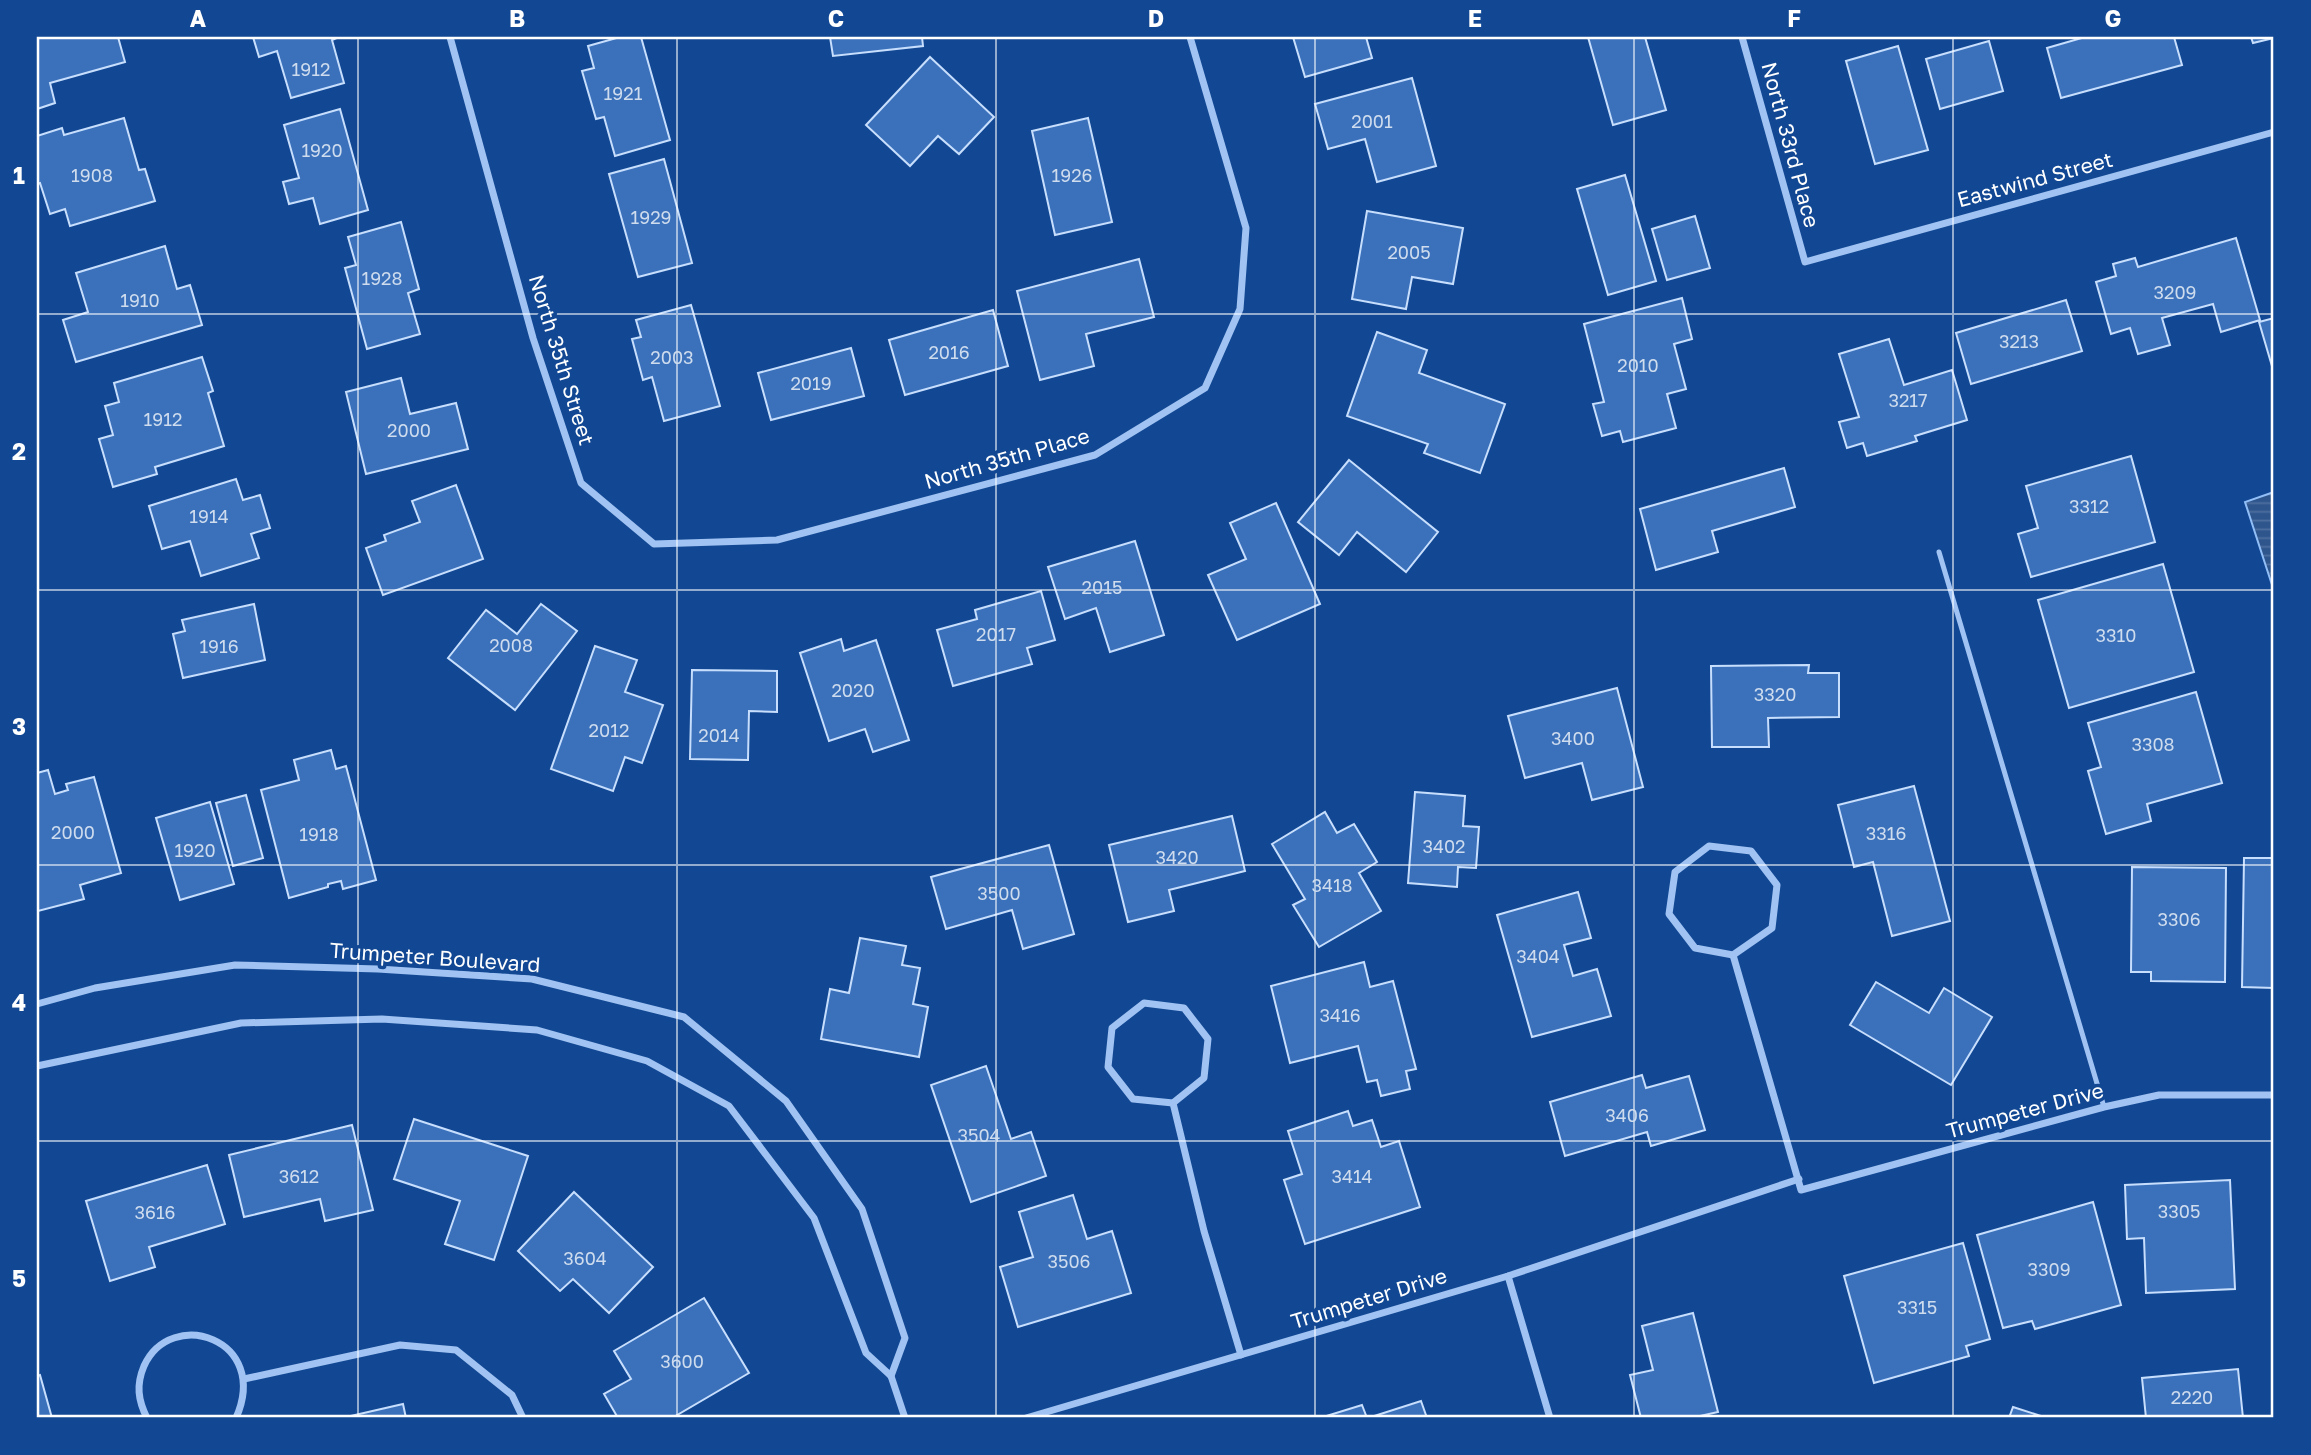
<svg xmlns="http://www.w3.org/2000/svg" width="2311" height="1455" viewBox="0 0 2311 1455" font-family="'Golos Text',sans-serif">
<defs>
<pattern id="water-rules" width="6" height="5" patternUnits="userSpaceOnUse" patternTransform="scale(1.75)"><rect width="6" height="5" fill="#2e568d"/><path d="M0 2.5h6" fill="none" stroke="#4d6f9e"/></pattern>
</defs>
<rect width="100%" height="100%" fill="#124893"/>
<path fill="url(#water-rules)" stroke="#91bef6" stroke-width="2" d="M2274,492v99l-29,-89z"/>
<g fill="#3b71bb" stroke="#c7defd" stroke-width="2">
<path d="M37,37h81l7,25 -75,21 5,20 -18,6z"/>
<path d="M253,37h86l-7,3 12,43 -53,15 -14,-47 -18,6z"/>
<path d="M620,37h21l29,103 -55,16 -11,-39 -8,2 -14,-48 12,-3 -6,-22z"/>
<path d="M830,37h92l1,9 -90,10z"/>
<path d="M1293,37h73l6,21 -67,19z"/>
<path d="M1588,37h57l21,73 -53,15z"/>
<path d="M2085,37h89l8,28 -121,33 -14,-50z"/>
<path d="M2251,37h23v1l-21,5z"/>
<path d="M1989,41l14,50 -63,18 -14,-50z"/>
<path d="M1898,46l30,104 -53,14 -29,-103z"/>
<path d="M930,57l64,60 -35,37 -21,-18 -28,30 -44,-41z"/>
<path d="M1412,78l24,88 -59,16 -12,-43 -37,10 -13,-45z"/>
<path d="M340,109l28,101 -48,14 -7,-26 -24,6 -6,-22 16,-4 -15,-53z"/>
<path d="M124,118l15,52 6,-1 10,32 -85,25 -5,-17 -15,5 -10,-31 -3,1v-48l25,-8 2,7z"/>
<path d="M1088,118l24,104 -57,13 -23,-104z"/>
<path d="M664,159l28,104 -54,14 -29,-103z"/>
<path d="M1625,175l31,106 -48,14 -31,-106z"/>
<path d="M1367,211l96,17 -10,56 -41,-7 -6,32 -54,-10z"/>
<path d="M1695,216l15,52 -43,12 -15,-51z"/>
<path d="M401,222l18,67 -11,4 12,41 -53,15 -22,-81 11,-3 -8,-28z"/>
<path d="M2236,238l24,82 -39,12 -8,-28 -51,14 8,27 -32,9 -8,-26 -19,6 -15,-52 20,-6 -3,-12 22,-6 3,9z"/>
<path d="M165,246l12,43 13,-4 12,40 -126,37 -13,-42 25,-8 -12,-39z"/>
<path d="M1139,259l15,58 -68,17 8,32 -54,14 -23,-89z"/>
<path d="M1682,298l10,41 -18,5 12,45 -19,5 9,34 -53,14 -3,-11 -18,5 -9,-32 11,-2 -20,-78z"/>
<path d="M2066,300l16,51 -111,33 -15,-51z"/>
<path d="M691,305l29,101 -56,15 -12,-44 -9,3 -11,-41 9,-2 -5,-17z"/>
<path d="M993,310l15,56 -103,29 -16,-55z"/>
<path d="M2274,318v55l-15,-51z"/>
<path d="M1377,332l50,18 -8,23 86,31 -25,69 -56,-20 4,-9 -81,-28z"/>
<path d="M1889,339l15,46 48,-15 15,50 -52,16 2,5 -50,15 -4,-13 -16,5 -8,-26 20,-5 -20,-63z"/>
<path d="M851,348l13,48 -93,24 -13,-47z"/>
<path d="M202,357l11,34 -5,2 16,53 -69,21 2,7 -44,13 -14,-48 14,-4 -8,-29 14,-4 -5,-19z"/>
<path d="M401,378l9,36 46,-11 12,46 -102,25 -20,-82z"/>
<path d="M2131,456l24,86 -124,35 -13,-43 20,-6 -12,-42z"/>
<path d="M1349,460l89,72 -32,40 -49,-40 -18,23 -41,-33z"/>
<path d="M1784,468l11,39 -83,24 6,21 -62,18 -16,-61z"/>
<path d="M236,479l7,21 17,-5 10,33 -19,6 8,24 -58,18 -11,-35 -28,8 -13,-43z"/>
<path d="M456,485l27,74 -100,36 -17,-47 20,-7 -2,-6 36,-13 -8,-21z"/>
<path d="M1276,503l44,101 -83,36 -29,-65 38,-16 -16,-36z"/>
<path d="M1135,541l29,94 -54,17 -14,-44 -31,11 -17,-52z"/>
<path d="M2163,564l31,108 -125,36 -31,-108z"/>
<path d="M1041,591l14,49 -28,8 5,16 -79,22 -16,-56 40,-11 -2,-9z"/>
<path d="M254,604l11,56 -82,18 -10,-44 12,-3 -3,-11z"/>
<path d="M541,604l36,27 -62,79 -67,-52 38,-48 31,24z"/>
<path d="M841,639l3,12 32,-11 33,100 -36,12 -8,-23 -36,12 -29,-88z"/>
<path d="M595,646l42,14 -12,32 38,13 -21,58 -17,-6 -12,34 -62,-22z"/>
<path d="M1809,665l-1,8h31v44l-71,1 1,29h-57l-1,-81z"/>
<path d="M692,670l85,1v41l-28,-1 -1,49 -58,-1z"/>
<path d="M1617,688l26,99 -51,13 -10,-37 -57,15 -17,-62z"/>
<path d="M2196,692l26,91 -75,21 4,17 -45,13 -18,-63 13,-4 -13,-44z"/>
<path d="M331,750l5,19 10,-3 30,114 -33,9 -2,-8 -13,3v3l-39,11 -28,-108 38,-10 -5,-20z"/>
<path d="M48,770l7,24 13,-4 -2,-6 28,-7 27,96 -41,12 4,14 -46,12 -1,-138z"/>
<path d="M1914,786l36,135 -58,15 -19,-74 -19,5 -16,-62z"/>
<path d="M1415,792l50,4 -2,30 16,1 -3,41 -18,-1 -1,20 -49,-4z"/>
<path d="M246,795l17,63 -30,8 -17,-63z"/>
<path d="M210,802l24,82 -54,16 -24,-82z"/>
<path d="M1325,812l12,21 17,-9 23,38 -18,11 22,38 -62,36 -26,-42 12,-6 -33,-55z"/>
<path d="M1232,816l13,55 -76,19 5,21 -46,11 -19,-77z"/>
<path d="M1049,845l25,89 -51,15 -11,-39 -66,19 -15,-52z"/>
<path d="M2244,858h30v130l-32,-1z"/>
<path d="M2132,867l94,1 -1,114 -74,-1v-9h-20z"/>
<path d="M1578,892l13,46 -27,7 9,31 24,-7 14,47 -79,21 -35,-122z"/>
<path d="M860,938l46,8 -4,19 18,3 -7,36 15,3 -9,50 -98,-18 9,-50 19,4z"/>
<path d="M1364,962l6,25 23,-6 23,88 -10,2 4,18 -29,7 -4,-16 -10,2 -9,-36 -68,17 -19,-77z"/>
<path d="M1876,982l53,31 15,-25 48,29 -41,68 -101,-60z"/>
<path d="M986,1066l25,73 20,-7 15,44 -75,26 -40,-117z"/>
<path d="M1642,1075l4,13 43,-12 16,54 -54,16 -4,-14 -82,24 -15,-54z"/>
<path d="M1348,1111l5,15 19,-6 9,27 18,-6 21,66 -115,37 -21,-64 18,-6 -14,-43z"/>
<path d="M414,1119l114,37 -34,104 -49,-16 15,-43 -66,-22z"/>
<path d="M352,1125l21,85 -48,11 -5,-22 -76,18 -15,-62z"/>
<path d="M207,1165l18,59 -76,23 6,20 -45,14 -24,-80z"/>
<path d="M2230,1180l5,109 -89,4 -2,-55 -17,1 -2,-54z"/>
<path d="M574,1192l79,75 -44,46 -36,-34 -13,12 -42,-40z"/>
<path d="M1073,1195l14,44 25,-8 19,62 -113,34 -18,-60 33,-10 -14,-45z"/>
<path d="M2093,1202l28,103 -86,24 -3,-8 -29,7 -26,-93z"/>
<path d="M1963,1243l27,96 -24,7 3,10 -95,27 -30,-107z"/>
<path d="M704,1298l45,75 -77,45h-54l-14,-24 27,-15 -17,-28z"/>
<path d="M1693,1313l25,99 -27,6h-50l-11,-43 23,-5 -11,-44z"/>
<path d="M2238,1369l5,49h-97l-4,-40z"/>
<path d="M40,1375l12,43h-15v-42z"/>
<path d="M1421,1401l6,17h-59z"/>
<path d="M403,1404l3,14h-64z"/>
<path d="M1362,1405l5,13h-47z"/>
<path d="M2013,1407l34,11h-38z"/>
</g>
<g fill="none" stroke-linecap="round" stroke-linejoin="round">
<path stroke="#a0c3f3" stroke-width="5" d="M1939,552l165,555"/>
<g stroke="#a0c3f3" stroke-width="7">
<path d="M450,37l83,301 48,145 73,61 123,-4 318,-85 110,-67 35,-79 6,-81 -56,-191"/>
<path d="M1742,37l63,225 469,-130"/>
<path d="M1709,846l42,5 26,34 -5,43 -39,27 -38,-7 -26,-34 6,-42z"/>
<path d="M1733,955l68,235 303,-83 55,-12h115"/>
<path d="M1144,1003l40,5 24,31 -4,39 -31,25 -40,-4 -25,-32 4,-39z"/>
<path d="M37,1004l58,-16 140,-23 143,4 154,10 152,38 102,84 76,108 43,129 -14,38"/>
<path d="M37,1066l204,-43 141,-4 155,11 110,31 82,45 85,112 52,135 25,23 14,42"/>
<path d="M1173,1103l31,128 37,124"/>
<path d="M1508,1276l42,142"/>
<path d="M244,1379l156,-34 56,5 56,45 11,23"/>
<path d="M147,1418c-9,-18 -11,-33 -3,-52 27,-60 127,-27 92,52"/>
<path d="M1026,1418l482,-142 291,-97"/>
</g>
</g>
<path fill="none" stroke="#fff" stroke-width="2" stroke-opacity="0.55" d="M358,37v1381M677,37v1381M996,37v1381M1315,37v1381M1634,37v1381M1953,37v1381M37,314h2237M37,590h2237M37,865h2237M37,1141h2237"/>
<g text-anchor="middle" stroke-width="7" stroke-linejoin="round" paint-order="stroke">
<g font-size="18" fill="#cedcee">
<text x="311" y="76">1912</text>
<text x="623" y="100">1921</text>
<text x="1372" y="128">2001</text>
<text x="322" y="157">1920</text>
<text x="92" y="182">1908</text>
<text x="1072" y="182">1926</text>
<text x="651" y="224">1929</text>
<text x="1409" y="259">2005</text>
<text x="382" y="285">1928</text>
<text x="2175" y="299">3209</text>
<text x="140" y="307">1910</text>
<text x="2019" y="348">3213</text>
<text x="949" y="359">2016</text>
<text x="672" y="364">2003</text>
<text x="1638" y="372">2010</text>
<text x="811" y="390">2019</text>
<text x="1908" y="407">3217</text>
<text x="163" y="426">1912</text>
<text x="409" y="437">2000</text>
<text x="2089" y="513">3312</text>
<text x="209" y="523">1914</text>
<text x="1102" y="594">2015</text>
<text x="996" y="641">2017</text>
<text x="2116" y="642">3310</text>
<text x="511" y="652">2008</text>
<text x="219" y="653">1916</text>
<text x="853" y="697">2020</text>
<text x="1775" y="701">3320</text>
<text x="609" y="737">2012</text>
<text x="719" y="742">2014</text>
<text x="1573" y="745">3400</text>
<text x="2153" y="751">3308</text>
<text x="73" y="839">2000</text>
<text x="1886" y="840">3316</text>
<text x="319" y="841">1918</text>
<text x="1444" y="853">3402</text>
<text x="195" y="857">1920</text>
<text x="1177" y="864">3420</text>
<text x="1332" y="892">3418</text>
<text x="999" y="900">3500</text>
<text x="2179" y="926">3306</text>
<text x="1538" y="963">3404</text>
<text x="1340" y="1022">3416</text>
<text x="1627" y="1122">3406</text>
<text x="979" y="1142">3504</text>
<text x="299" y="1183">3612</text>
<text x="1352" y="1183">3414</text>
<text x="2179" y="1218">3305</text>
<text x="155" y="1219">3616</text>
<text x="585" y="1265">3604</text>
<text x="1069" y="1268">3506</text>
<text x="2049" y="1276">3309</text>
<text x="1917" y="1314">3315</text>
<text x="682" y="1368">3600</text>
<text x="2192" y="1404">2220</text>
</g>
<g font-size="21" fill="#fff" stroke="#124893">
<text transform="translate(1790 145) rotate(75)" y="7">North 33rd Place</text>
<text transform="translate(2035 180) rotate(-15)" y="7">Eastwind Street</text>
<text transform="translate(561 360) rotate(73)" y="7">North 35th Street</text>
<text transform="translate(1007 459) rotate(-16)" y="7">North 35th Place</text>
<text transform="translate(435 958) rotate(4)" y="7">Trumpeter Boulevard</text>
<text transform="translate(2025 1111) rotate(-15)" y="7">Trumpeter Drive</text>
<text transform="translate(1369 1299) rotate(-17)" y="7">Trumpeter Drive</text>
</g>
</g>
<rect width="2311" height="1455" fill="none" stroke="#124893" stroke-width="77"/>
<rect x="38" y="38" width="2234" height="1378" fill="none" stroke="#fff" stroke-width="2.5"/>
<g font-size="23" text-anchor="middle" font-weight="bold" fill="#fff">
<text x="198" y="27">A</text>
<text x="517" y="27">B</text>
<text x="836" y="27">C</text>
<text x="1156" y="27">D</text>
<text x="1475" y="27">E</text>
<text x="1794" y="27">F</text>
<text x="2113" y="27">G</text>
<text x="19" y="184">1</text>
<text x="19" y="460">2</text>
<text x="19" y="735">3</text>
<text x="19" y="1011">4</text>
<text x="19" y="1287">5</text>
</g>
</svg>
